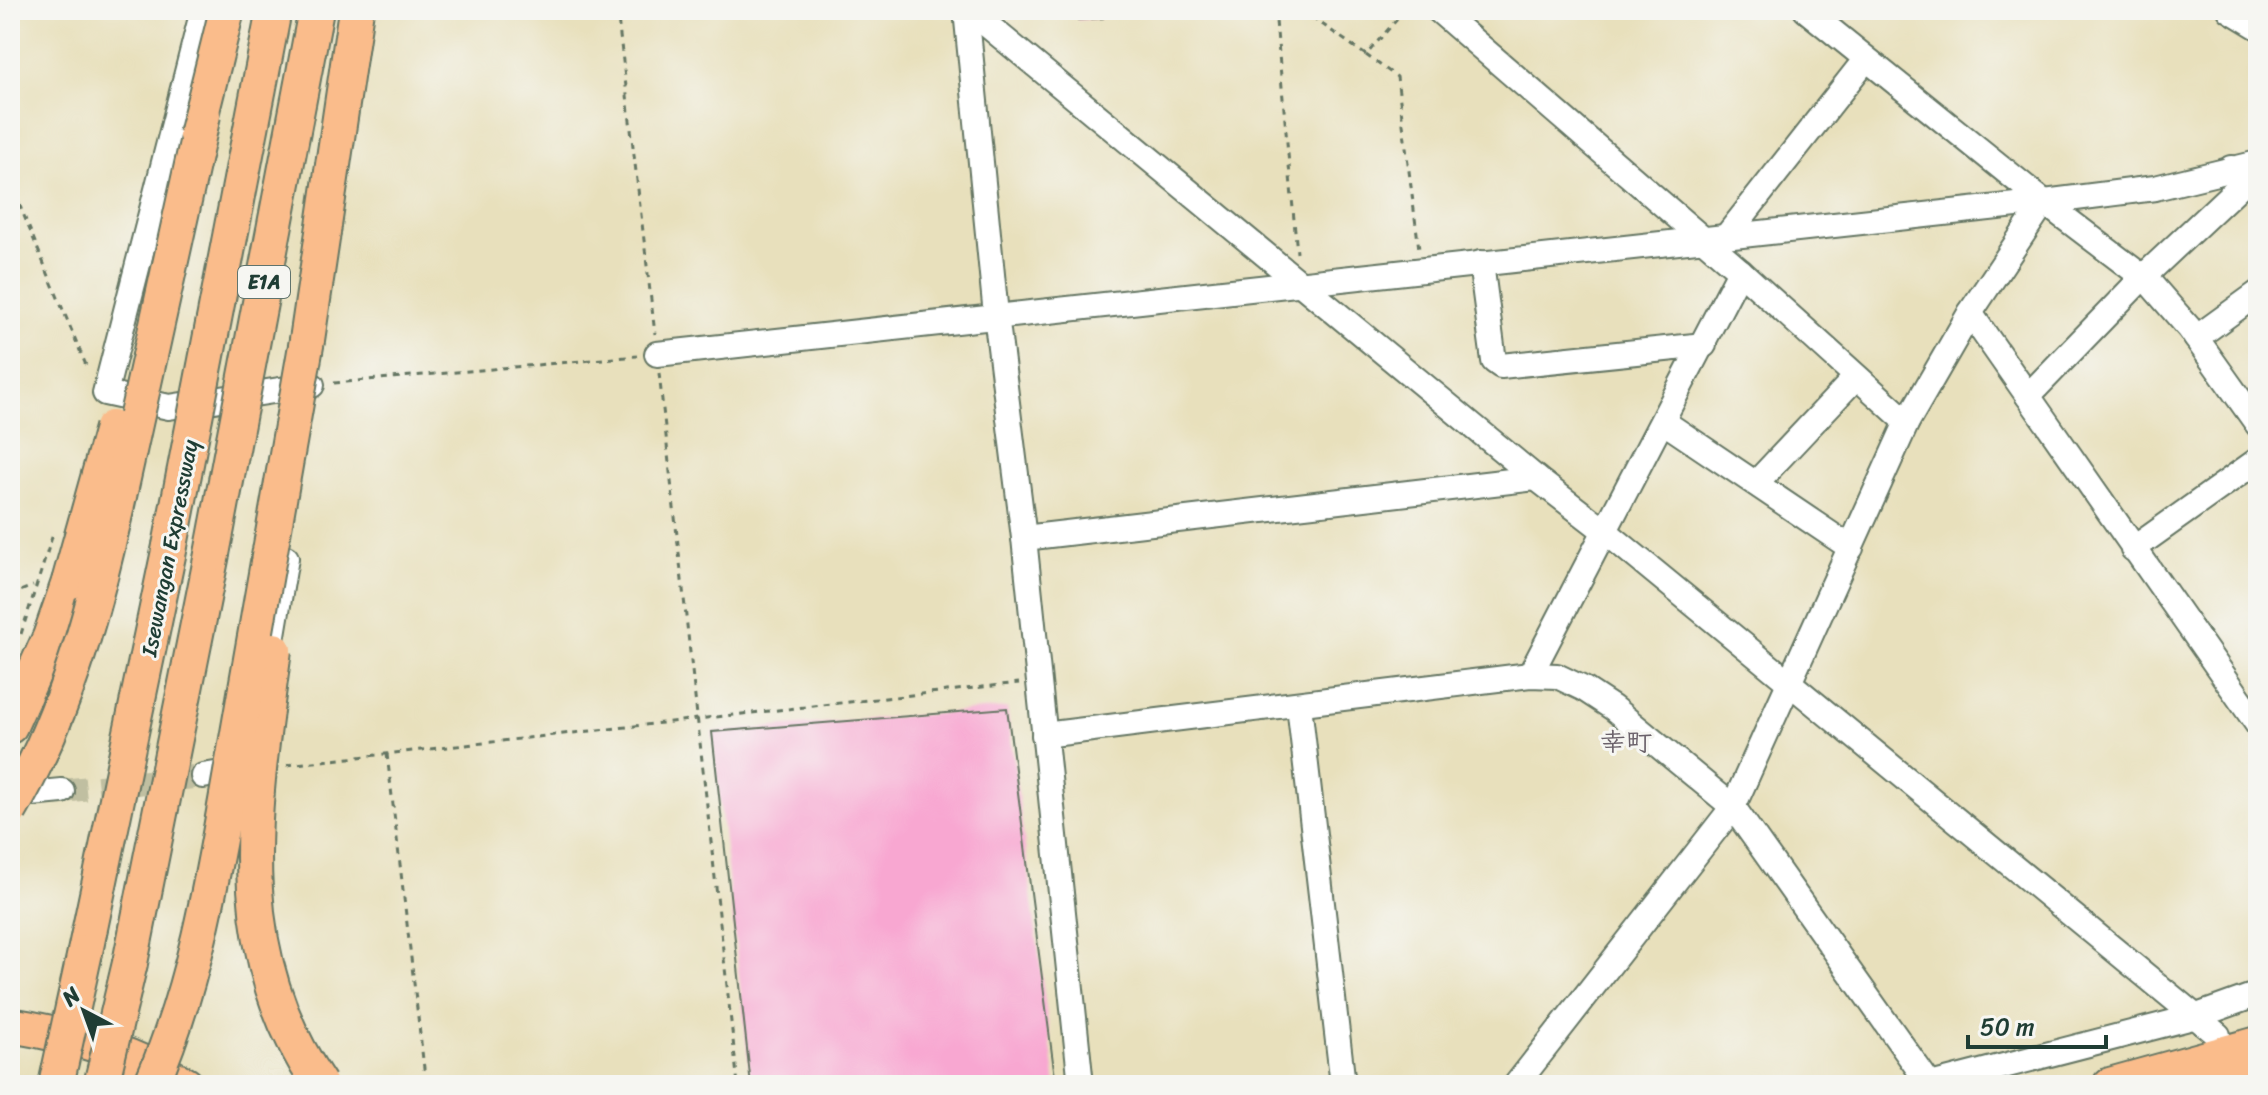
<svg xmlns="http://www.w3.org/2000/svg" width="2268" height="1095" viewBox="0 0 2268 1095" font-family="Sriracha,'Klee One',sans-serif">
<rect width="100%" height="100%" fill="#f6f6f2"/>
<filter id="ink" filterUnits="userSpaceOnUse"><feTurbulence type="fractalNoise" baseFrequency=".0125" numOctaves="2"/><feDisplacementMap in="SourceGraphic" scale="16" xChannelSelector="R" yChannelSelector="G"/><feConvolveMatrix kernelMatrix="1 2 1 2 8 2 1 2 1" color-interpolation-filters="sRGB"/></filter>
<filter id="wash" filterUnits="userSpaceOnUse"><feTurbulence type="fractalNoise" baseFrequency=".006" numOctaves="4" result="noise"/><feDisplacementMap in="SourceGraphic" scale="32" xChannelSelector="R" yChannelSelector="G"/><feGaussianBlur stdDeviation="1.8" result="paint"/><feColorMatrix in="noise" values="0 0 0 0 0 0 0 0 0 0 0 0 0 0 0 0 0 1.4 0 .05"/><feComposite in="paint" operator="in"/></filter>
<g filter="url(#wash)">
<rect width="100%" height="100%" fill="#e8e0bc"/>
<g id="blocks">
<g fill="#f8a7d1">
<path d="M1077,10h25l1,8 -25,2z"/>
<path d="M1007,708l49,377h-305l-39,-353z"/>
</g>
</g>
</g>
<g filter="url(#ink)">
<use href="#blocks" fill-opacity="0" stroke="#657664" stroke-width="2"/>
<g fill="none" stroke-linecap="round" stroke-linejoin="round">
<path stroke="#c0bfa1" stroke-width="24" stroke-dasharray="24 12" stroke-linecap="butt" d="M62,791l141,-15"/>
<g stroke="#657664" stroke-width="28">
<g id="minor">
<path d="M203,10l-98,383 64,14 143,-22"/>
<path d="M966,10l30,305 28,223 57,547"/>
<path d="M969,10l567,468 70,54 612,503"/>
<path d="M1438,10l302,261 167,151"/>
<path d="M1806,10l238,192 104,79 41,47 69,97"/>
<path d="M2230,10l28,17"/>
<path d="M1726,237l140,-178"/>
<path d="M1481,263l13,98 7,5 203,-21"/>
<path d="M1970,313l288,412"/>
<path d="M2196,338l62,-45"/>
<path d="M657,354l1387,-152 111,-14 103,-25"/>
<path d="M2028,396l115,-119 101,-95 -13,-14"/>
<path d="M1664,422l187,126"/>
<path d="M1756,483l100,-106"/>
<path d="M1024,538l512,-60"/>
<path d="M2133,549l125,-89"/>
<path d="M268,664l18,-106"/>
<path d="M1530,675l210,-404"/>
<path d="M1299,705l44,380"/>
<path d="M1044,735l486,-60 27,1 27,13 29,19 120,99 197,278"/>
<path d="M203,776l42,-7"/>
<path d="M10,796l52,-5"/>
<path d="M1516,1085l217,-278 174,-385 63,-109 74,-111"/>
<path d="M1930,1085l267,-69 61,-22"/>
</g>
</g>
<g stroke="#657664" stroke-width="38">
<g id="highway">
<path d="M307,340l49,-330"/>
<path d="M10,726l40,-89 19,-55"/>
<path d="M85,952l85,-406"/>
<path d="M130,963l82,-409"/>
<path d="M10,1025c62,10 122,27 176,60"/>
<path d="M2110,1085l148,-41"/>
<path d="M2213,1085l45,-15"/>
</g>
</g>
<g stroke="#657664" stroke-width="3" stroke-dasharray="6 6" stroke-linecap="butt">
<path d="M617,10l38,324"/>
<path d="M1275,10l22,243"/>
<path d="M1302,10l64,45 39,-45"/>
<path d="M1366,55l31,22 22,172"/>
<path d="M10,182l78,188"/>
<path d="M659,373l79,712"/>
<path d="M334,383l303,-27"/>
<path d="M10,595l23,-9"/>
<path d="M21,634l32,-100"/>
<path d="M387,754l39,331"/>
<path d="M287,765l732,-82"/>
</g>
<use href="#minor" stroke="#fff" stroke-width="24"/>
<use href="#highway" stroke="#fabc8b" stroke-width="34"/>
<g stroke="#657664" stroke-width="38" stroke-linecap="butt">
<g id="highway-bridge">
<path d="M196,135l31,-125"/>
<path d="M170,546l104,-536"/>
<path d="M212,554l104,-544"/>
<path d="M69,582l43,-154"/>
<path d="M274,650c-20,155 -48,296 46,435"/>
<path d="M10,810c67,-113 93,-241 121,-368 24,-109 48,-218 72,-327"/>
<path d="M56,1085l29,-133"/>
<path d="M101,1085l29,-122"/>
<path d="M151,1085c48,-109 65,-230 86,-346 23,-133 47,-266 70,-399"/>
</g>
</g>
<use href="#highway-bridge" stroke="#fabc8b" stroke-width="34"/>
</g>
</g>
<g text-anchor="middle" stroke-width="6" stroke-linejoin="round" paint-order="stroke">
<rect fill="#f6f6f2" stroke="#60746d" stroke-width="2" x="238" y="266" width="52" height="32" rx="6"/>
<g font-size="20" font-weight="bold" fill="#1f3d34">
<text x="264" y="289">E1A</text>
</g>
<g font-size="22" fill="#1f3d34" stroke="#f6f6f2">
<text transform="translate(169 548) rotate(-79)" y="8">Isewangan Expressway</text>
</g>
<g font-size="26" font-weight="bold" fill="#6b626b" stroke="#f6f6f2">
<text x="1626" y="751">幸町</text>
</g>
</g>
<rect width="2268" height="1095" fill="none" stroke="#f6f6f2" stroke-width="40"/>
<g transform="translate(84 1011) rotate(319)" stroke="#f6f6f2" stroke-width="6" paint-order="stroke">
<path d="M0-6L14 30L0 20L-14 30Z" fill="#1f3d34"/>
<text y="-12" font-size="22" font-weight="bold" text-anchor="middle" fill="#1f3d34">N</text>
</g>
<path d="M1968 1035v12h138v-12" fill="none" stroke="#1f3d34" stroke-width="4"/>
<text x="1980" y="1035" font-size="24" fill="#1f3d34" stroke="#f6f6f2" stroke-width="6" paint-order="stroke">50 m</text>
</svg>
